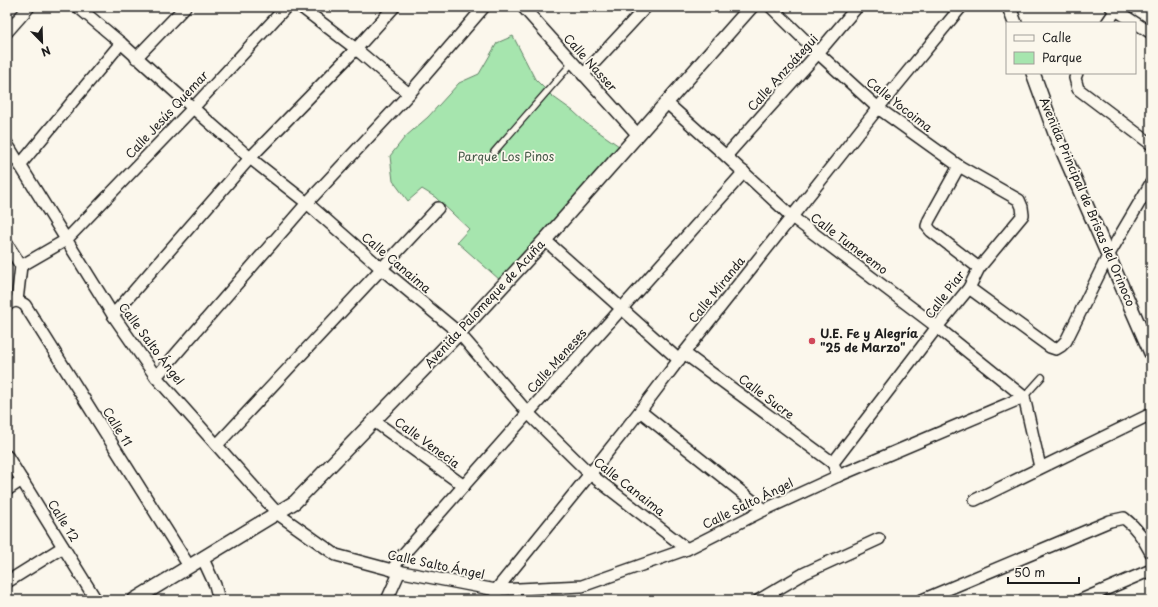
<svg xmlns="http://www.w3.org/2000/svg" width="1158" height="607" viewBox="0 0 1158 607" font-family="'Playpen Sans',sans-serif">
<rect width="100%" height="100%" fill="#fbf7ec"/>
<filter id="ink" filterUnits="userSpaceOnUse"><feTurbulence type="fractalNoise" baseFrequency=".025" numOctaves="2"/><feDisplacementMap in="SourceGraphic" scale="8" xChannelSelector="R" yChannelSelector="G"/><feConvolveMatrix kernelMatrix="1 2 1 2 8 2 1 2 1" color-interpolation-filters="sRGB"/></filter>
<g filter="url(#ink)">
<path fill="#a6e5ae" stroke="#618065" d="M513,36l22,43 17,17 21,15 13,12 33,23 -119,134 -43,-38 12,-13 -34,-32 -13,-8 -14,12 -15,-20 -3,-25 15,-19 23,-20 31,-34 20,-9 18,-31z"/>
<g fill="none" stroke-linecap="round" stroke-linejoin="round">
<g stroke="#1c1c1c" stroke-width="8">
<g id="service">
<path d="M494,152l78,-89"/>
<path d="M1024,397l18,-20"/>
</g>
</g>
<g stroke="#1c1c1c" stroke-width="14">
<g id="minor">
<path d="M78,7l43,36 72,65 57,50 57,45 75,66 77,64 69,80 62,61 97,75"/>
<path d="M301,7l55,42 53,45"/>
<path d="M523,7l115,128"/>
<path d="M771,7l47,46 60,55 81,58 60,34 3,7 1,8 -44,53 -10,20 -32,39 -104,136 5,13"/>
<path d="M1111,7l40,26"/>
<path d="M1107,23l11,-16"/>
<path d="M7,32l22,-25"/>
<path d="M136,58l49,-51"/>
<path d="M1077,73l-2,5 3,11 73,55"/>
<path d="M583,75l63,-68"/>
<path d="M667,103l59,53 66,61 145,110 87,70"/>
<path d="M7,144l106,171 43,62 122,137 58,41 56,15 104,20 86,-4 105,-37 77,-39 74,-34 186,-79"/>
<path d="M726,156l92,-103 39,-46"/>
<path d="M20,165l101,-122"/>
<path d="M959,166l-30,54 -2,6 4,5 48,37"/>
<path d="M545,240l134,120"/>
<path d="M7,244l14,22 45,-26 127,-132 93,-101"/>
<path d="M969,288l81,59 6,2 5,-3 5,-5 42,-85 43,-73"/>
<path d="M17,301l4,-35"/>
<path d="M7,305c7,-5 11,-5 18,0l164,261"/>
<path d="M113,315l137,-157 106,-109 38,-42"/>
<path d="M684,353l149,110"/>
<path d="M156,377l151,-174 102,-109 75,-87"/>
<path d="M1024,397l16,70"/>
<path d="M640,411l124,99"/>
<path d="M374,421l90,65"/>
<path d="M217,445l221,-237"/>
<path d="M7,456l89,144"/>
<path d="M7,490l15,-10"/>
<path d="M975,500l176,-86"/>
<path d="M203,559l12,26 4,15"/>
<path d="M392,570l8,-12 128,-145 216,-241"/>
<path d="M7,582l56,-35"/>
<path d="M387,600l13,-29"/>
<path d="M496,600v-10l94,-116 50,-63 44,-58 194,-245 83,-101"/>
<path d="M759,600l46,-27 74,-34"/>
<path d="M922,600l188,-79 14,-3c13,10 19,20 27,35"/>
<path d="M1081,600l70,-30"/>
</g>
</g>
<g stroke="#1c1c1c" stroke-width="16">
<g id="tertiary">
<path d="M1009,7l6,16"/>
<path d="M1033,73l23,63 95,217"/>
<path d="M134,600l161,-98 164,-169 86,-93 206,-233"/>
</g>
</g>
<use href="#service" stroke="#fbf7ec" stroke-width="5.5"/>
<use href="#minor" stroke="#fbf7ec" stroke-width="11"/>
<use href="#tertiary" stroke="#fbf7ec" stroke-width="13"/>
</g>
</g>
<circle fill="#d1495b" stroke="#fbf7ec" stroke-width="1.5" cx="812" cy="341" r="4"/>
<g text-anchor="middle" stroke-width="3.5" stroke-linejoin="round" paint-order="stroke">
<g font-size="12" fill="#1c1c1c" stroke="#fbf7ec">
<text transform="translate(590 63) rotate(48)" y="4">Calle Nasser</text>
<text transform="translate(783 73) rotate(-48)" y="4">Calle Anzoátegui</text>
<text transform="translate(899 105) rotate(38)" y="4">Calle Yocoima</text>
<text transform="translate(167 115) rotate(-47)" y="4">Calle Jesús Quemar</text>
<text transform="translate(1087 202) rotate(67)" y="4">Avenida Principal de Brisas del Orinoco</text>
<text transform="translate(849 244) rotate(37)" y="4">Calle Tumeremo</text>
<text transform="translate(396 263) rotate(40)" y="4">Calle Canaima</text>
<text transform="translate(717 290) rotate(-51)" y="4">Calle Miranda</text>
<text transform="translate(945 295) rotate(-53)" y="4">Calle Piar</text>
<text transform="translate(485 304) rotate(-47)" y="4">Avenida Palomeque de Acuña</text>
<text transform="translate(151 344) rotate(53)" y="4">Calle Salto Ángel</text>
<text transform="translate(557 361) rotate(-48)" y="4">Calle Meneses</text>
<text transform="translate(766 397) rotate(37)" y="4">Calle Sucre</text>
<text transform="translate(117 427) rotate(58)" y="4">Calle 11</text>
<text transform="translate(427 443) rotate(36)" y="4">Calle Venecia</text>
<text transform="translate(629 487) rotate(38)" y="4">Calle Canaima</text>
<text transform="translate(748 504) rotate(-26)" y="4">Calle Salto Ángel</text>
<text transform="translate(63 521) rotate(58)" y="4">Calle 12</text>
<text transform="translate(436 565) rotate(12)" y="4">Calle Salto Ángel</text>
</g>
<g font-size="12" fill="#455848" stroke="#fbf7ec">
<text x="506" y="161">Parque Los Pinos</text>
</g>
<g font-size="12" font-weight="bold" fill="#1c1c1c" stroke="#fbf7ec" text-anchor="start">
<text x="820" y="338">U.E. Fe y Alegría<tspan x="820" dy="14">"25 de Marzo"</tspan></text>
</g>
</g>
<rect width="1158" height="607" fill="none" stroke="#fbf7ec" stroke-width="24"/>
<rect x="12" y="12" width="1134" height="583" fill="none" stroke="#1c1c1c" stroke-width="1.5" filter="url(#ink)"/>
<rect x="1006" y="22" width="130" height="52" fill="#fbf7ec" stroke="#a29f99"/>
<rect x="1014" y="35" width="20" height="6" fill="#fbf7ec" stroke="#a29f99"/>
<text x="1042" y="42" font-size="12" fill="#1c1c1c">Calle</text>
<rect x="1014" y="52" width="20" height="12" fill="#a6e5ae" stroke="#a29f99"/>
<text x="1042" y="62" font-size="12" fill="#1c1c1c">Parque</text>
<g transform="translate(42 42) rotate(157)" stroke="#fbf7ec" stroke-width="3" paint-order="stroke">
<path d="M0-3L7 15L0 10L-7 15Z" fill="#1c1c1c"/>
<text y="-6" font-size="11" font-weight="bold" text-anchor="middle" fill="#1c1c1c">N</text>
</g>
<path d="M1008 577v6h71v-6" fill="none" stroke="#1c1c1c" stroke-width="2"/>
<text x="1014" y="577" font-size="12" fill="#1c1c1c" stroke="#fbf7ec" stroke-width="3" paint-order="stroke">50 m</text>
</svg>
